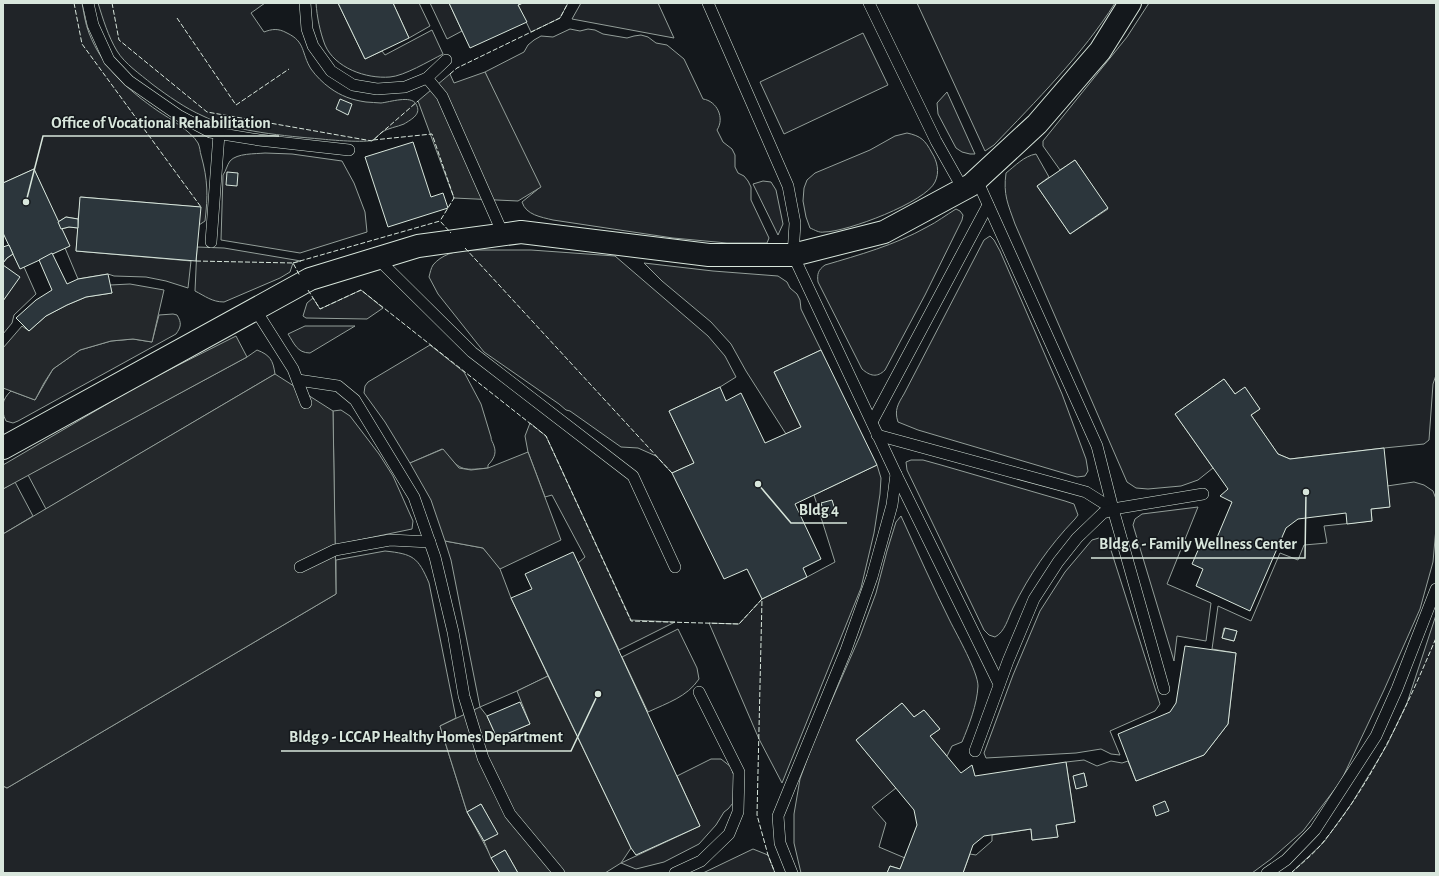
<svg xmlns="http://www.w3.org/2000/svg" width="1439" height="876" viewBox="0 0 1439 876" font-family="'Alegreya Sans',sans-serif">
<rect width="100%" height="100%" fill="#14181c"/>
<g fill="#202428" stroke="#939e99" fill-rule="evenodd">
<path d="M3,3h79c2,10 3,20 7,30 13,34 40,58 69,78 12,8 33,20 40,32 2,4 2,9 3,12 7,25 7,41 4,66l-6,4 1,-18 -119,-10 -3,22 -12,-2 -8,5 -24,-53 -31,14z"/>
<path d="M98,3h167l-14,10 13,19c8,-3 14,-4 23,1 19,9 14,20 24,36 5,7 12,14 19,19 11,8 22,12 36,14 5,0 10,1 15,1 9,-1 30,-8 35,1 6,10 -4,15 -12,20 -7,3 -16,4 -22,8 -3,2 -6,7 -9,8 -7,3 -43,0 -52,-1 -35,-3 -86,-7 -118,-23 -18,-8 -35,-20 -51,-32 -12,-10 -27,-20 -35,-33 -9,-15 -14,-32 -19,-48z"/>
<path d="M316,3h22l27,56 17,-8 3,4 47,-25 11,24c-14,7 -39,22 -53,23 -24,2 -55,-9 -65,-32 -5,-13 -8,-28 -9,-42z"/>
<path d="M393,3h26l11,23 -21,12z"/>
<path d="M430,3h19l13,28 -15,8z"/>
<path d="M523,3h45l-8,15 -29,14 -13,-27z"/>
<path d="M581,3h77l16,35 -102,-19z"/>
<path d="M917,3h198c-32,51 -80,99 -121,142l-9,6z"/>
<path d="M1149,3h287v372l-3,9 -4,56 -5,4 -40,4 -94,11 -12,-5 -27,-39 9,-6 -15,-21 -10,6 -11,-15 -49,35 38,54 -15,12 -17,6 -33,3 -12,-1 -9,-6 -112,-258c-7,-20 -12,-29 -9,-51 9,-7 18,-17 30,-19l13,23 -12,9 33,48 38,-25 -33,-49 -15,10 -17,-24v-5l84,-104z"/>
<path d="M570,29l10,2 8,-2 7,1 8,4 24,4 7,-2 7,-1 7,2 8,6 11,2 17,14 19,40c14,2 22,19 14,31l6,12 9,7 3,6v12l3,6 6,3 4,5 3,6v13l18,38 -2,5h-40l-54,-5 -120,-18c-12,-3 -27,-5 -31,-18l16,-13 1,-5 -34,-68 -20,-44 39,-20 4,-7 6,-5 7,-4 12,1z"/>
<path d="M863,33l25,52 -104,49 -24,-52z"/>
<path d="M947,92l28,62h-5l-8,-2 -6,-4 -18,-34 -1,-11z"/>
<path d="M907,133c14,3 18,7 25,20 5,8 8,19 3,29 -9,20 -88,50 -111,50 -5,1 -9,-2 -14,-4l-4,-11 -3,-16 1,-13 3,-8 8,-7 55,-23 25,-14z"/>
<path d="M265,153l27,1 50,7 12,22 11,29 2,20 -67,21 -79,-13 2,-65c3,-4 4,-10 7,-14 7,-8 25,-7 35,-8z"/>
<path d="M763,181l8,1 5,8 7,34 -5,11 -25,-51z"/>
<path d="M956,209l4,2 3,4 -1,5 -37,75 -40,75c-8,8 -15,6 -23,-1l-44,-87c-1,-8 0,-12 7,-17 34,-10 70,-20 102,-38 10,-5 19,-12 29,-18z"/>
<path d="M69,227l9,1 -2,23 115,10 -3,27 -22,-7 -20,-4 -32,-1 -6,-2 -30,5 -13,-31 -4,-19z"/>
<path d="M990,236l4,4 6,11 62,143 24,65 2,12 -3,5 -8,1 -159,-47 -20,-8c-4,-12 0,-18 6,-28l80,-154z"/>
<path d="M197,247l27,1 77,13 -8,2 -3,9 -10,6 -56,24c-12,0 -19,-6 -29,-11z"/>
<path d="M467,250h64l84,6 93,80 17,20 11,21 -16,10 -51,24 25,52 -22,10 -16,-17 -18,-8 -17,-1 -51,-36 -4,-1 -7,-6 -75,-52 -46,-58 -9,-17c1,-4 2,-9 4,-12 8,-10 22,-14 34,-15z"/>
<path d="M13,254l7,14 4,-1 12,27 -22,21 -2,8 -9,11v-71l4,-5z"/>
<path d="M644,263l69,8 65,5 9,6 3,6 7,6 3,6 1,9 20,41 -47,22 27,55 -15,7 -40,-63 -15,-27 -20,-22 -49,-41z"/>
<path d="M361,290l22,18 -16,11 -61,-1 -3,-2 4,-13 6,-5 7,11z"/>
<path d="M173,314l4,1c5,8 4,12 -1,19l-158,87 -5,2 -7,-2c-6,-12 -4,-22 5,-30l24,9 18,-31 27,-19 31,-9 22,-2 19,3 7,-27z"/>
<path d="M305,326h50l-45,27c-13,0 -16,-10 -22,-19z"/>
<path d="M430,345l34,27 17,32 10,33c0,4 2,5 3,9 3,8 -1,14 -6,19v3c-28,3 -28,2 -46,-19l-32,14 -25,-41 -21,-29 1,-7 3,-4z"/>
<path d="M257,350c13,5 16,10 18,24l-229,135 -18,-34 219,-118z"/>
<path d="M341,410l9,6 29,38 14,22 20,45 -1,8 -77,16 -2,-134z"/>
<path d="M530,423l16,13 85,184 44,2 -56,28 -41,-87 7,-6 -33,-62 -7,2 -17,-45 -3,-16z"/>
<path d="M911,460h12l18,5 124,36 9,3 4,11 -3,4c-26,27 -46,56 -62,89 -5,10 -8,24 -18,29l-6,-2 -5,-5 -77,-160 -1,-8z"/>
<path d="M877,465l4,13 -1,16 -6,39 -13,55 -79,195 -23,-44 -50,-116 30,1 23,-25 45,-22 28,-15 -21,-67z"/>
<path d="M15,482l18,34 -30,18v-45z"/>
<path d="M1414,482l10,3 9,6 3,8v29l-3,34 -13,47 -36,81 -43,91 -38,50 -32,28 -19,14h-289l7,-19 6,1 16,-14v-6l39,-6 1,11 26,-3 -2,-12 19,-3 -9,-60 18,-2 13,6 14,-5 11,2 6,-2 8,20 68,-26 24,-31 8,-71 -24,-4 6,-43 33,15 29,-68 18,7 6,-15 23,-2 -3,-17 48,-5 -1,-12 18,-2 -2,-21zM1224,628l13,3 -3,10 -12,-3zM1084,773l3,13 -11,2 -2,-12z"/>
<path d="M1198,507l-31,77 44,19 -5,38 -29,-5 -3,25 -41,-136 2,-6 7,-5z"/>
<path d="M901,516c16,35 32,71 49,105 7,14 28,51 28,65 -1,19 -9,39 -16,56l-10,4 -5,10 -17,-20 10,-7 -16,-19 -10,7 -12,-14 -46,37 40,48 -24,19 14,16 -7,24 26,11 -5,11 -10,-3 -3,7h-86l-7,-30v-29l6,-35 13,-36 47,-107 16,-43 11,-42 9,-29z"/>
<path d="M1099,538l10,6 51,160 -5,7 -45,20 10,24 -9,-1 -10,-5 -25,4 -90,5 -2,-5 29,-78 27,-64 25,-39 27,-32z"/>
<path d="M445,541l38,7 13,15 4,6 11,29 37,78 -31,15 -37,16 -29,-147z"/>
<path d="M385,551c28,3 33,6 44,32l27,135 -16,8 27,86 33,61h-497v-87l4,2 329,-194v-34z"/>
<path d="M1436,615v258h-145l33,-31 28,-39 35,-58 20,-42z"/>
<path d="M678,629l19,39 2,11c-12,18 -32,24 -51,33l-26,-55z"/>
<path d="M711,759h10l10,8 4,12 -2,24 -5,6 -4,3 -8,13 -17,19 -35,18 -28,7 -15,-6 79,-37 -23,-50z"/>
<path d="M753,849l15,6 7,18h-72z"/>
</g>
<g fill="#24282b" stroke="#939e99">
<path d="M485,72l56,115 -23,14 -64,-3 -36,-97 32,-27 4,9z"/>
<path d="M130,284l34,6 -12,52 -19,-3 -22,2 -31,9 -27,19 -9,14 -9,17 -32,-12v-40l19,-22 7,5 17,-15 21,-11 19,-8 26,-4 -2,-8z"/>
<path d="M236,336l11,21 -244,132v-24l140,-82z"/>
<path d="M275,374l58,37 3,183 -329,194 -4,-2v-252z"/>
<path d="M443,449l16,19 12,2 17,-2 40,-16 33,88 -61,29 -17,-21 -38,-7 -14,-41 -21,-37z"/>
<path d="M548,676l83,172 -10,15 -16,10h-87l-13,-23 -14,8 -7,-17 13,-8 -16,-29 -14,8 -27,-86 40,-19 7,9 10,22 33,-14 -13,-33z"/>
</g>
<g fill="#2c363c" stroke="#d8e6dc">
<path d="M338,3h55l16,35 -44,21z"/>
<path d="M449,3h74l-5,2 9,17 -57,26z"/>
<path d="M340,99l12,5 -4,11 -12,-6z"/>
<path d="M413,142l18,55 12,-4 5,15 -60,19 -23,-70z"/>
<path d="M1075,160l33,48 -38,26 -33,-48z"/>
<path d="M34,169l36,77 -50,23 -17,-36v-50z"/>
<path d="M227,172l11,1 -1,13 -11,-1z"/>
<path d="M80,197l121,10 -5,54 -120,-10z"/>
<path d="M66,217l12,2v9l-9,-1 -8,2 -3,-7z"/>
<path d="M9,245l4,9 -6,4 -4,5v-16z"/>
<path d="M52,253l15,31 11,-5 30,-5 4,19 -26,4 -19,8 -21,11 -17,15 -13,-13 20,-18 16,-10 -13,-30z"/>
<path d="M3,265l17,12 -17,24z"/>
<path d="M821,350l56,115 -82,39 26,55 -18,9 4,9 -45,22 -15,-30 -23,10 -52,-106 22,-10 -25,-52 51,-24 6,14 15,-8 24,50 36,-16 -27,-55z"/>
<path d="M1224,379l11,15 10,-7 15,22 -9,6 27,39 12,5 94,-11 6,59 -19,2 1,12 -25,3 -1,-11 -48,6 -12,9 -36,83 -54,-25 7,-17 -11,-5 10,-23 11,6 19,-45 -12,-6 8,-7 -53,-75z"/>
<path d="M832,500l4,13 -11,3 -4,-13z"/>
<path d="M573,552l127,274 -64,29 -5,-7 -120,-250 21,-9 -7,-15z"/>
<path d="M1225,628l12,3 -3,10 -12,-3z"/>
<path d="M1185,646l51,7 -8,71 -24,31 -68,26 -18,-47 52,-22 6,-9z"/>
<path d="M520,702l10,22 -33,14 -10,-22z"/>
<path d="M902,703l12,14 10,-7 16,19 -10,7 31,37 11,-8 3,11 91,-14 9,60 -19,3 2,12 -26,3 -1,-11 -47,7 -11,9 -10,28h-76l3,-7 10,3 17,-44 -3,-15 -58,-70z"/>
<path d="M1084,773l3,13 -11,3 -3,-13z"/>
<path d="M1165,801l4,10 -13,5 -3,-10z"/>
<path d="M481,804l17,30 -14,7 -17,-29z"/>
<path d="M505,850l13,23h-18l-9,-15z"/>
</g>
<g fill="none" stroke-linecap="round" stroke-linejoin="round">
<g stroke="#d8e6dc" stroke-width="12">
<g id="lane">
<path d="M88,3l5,22 16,35 20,21 49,34 32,17 49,8 90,10"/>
<path d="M305,3l2,26 6,17 18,25 22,14 24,4 28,-2 22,-9 15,18 61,138"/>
<path d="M708,3l80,183 7,37 -2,32 103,219 103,210"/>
<path d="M869,3l67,138 27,48"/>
<path d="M427,78l19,-18"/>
<path d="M977,180l120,266 16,63 51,180"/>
<path d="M211,242l8,-108"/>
<path d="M377,258l95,94 161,124 42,91"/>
<path d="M255,309l38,60 13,34"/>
<path d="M298,380l40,6 17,14 59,97 21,60 18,75 11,64 19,62 27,56 49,59"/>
<path d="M872,422l116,-217"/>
<path d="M877,435l209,57 27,17"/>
<path d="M300,567l35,-17 55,-10 40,2"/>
<path d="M975,751l33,-90 26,-62 24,-37 19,-24 26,-25 16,-5 84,-14"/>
<path d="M675,873l26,-12 28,-27 9,-22 1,-40 -40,-80"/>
<path d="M792,873l-12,-30 -2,-27 68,-166 26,-73 20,-72 4,-31"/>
<path d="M1267,873l19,-13 29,-30 61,-94 21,-47 39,-100"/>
</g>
</g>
<g stroke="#d8e6dc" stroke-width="24">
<path id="street" d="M3,448l307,-169 108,-33 103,-14 188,23h84l91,-23 87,-47 66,-61 63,-73 30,-48"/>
</g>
<use href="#lane" stroke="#14181c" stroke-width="11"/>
<use href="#street" stroke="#14181c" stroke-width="22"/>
<g stroke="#d8e6dc" stroke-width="1" stroke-dasharray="5 2" stroke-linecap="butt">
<path d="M74,3l8,41 119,163"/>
<path d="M112,3l7,37 88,72 165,29 46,-40"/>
<path d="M177,18l59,87 53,-36"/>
<path d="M450,74l7,-6 103,-50 8,-15"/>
<path d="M373,140l59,-6 22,64 -14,23"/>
<path d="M465,248l207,225"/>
<path d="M196,261l97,2 7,13"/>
<path d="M293,263l147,-42 11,12"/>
<path d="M308,290l12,19 41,-19 185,146 85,185 108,3 23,-25 -5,216 11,40 7,18"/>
<path d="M1291,873c11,-10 24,-20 33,-32 49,-60 82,-132 112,-203"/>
</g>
</g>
<path fill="none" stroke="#d8e6dc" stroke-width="1.5" d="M26 202L43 136H279M758 484L791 523H847M1306 492L1305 558H1091M598 694L571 751H281"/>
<g fill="#d8e6dc" stroke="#14181c" stroke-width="1.5">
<circle cx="26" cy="202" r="4"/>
<circle cx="758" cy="484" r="4"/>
<circle cx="1306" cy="492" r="4"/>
<circle cx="598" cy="694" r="4"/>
</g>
<g font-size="16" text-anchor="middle" font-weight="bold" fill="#d8e6dc" stroke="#14181c" stroke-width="3" stroke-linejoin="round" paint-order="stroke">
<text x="161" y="128">Office of Vocational Rehabilitation</text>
<text x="819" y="515">Bldg 4</text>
<text x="1198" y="549">Bldg 6 - Family Wellness Center</text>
<text x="426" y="742">Bldg 9 - LCCAP Healthy Homes Department</text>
</g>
<rect width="1439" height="876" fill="none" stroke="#d8e6dc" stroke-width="8"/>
</svg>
